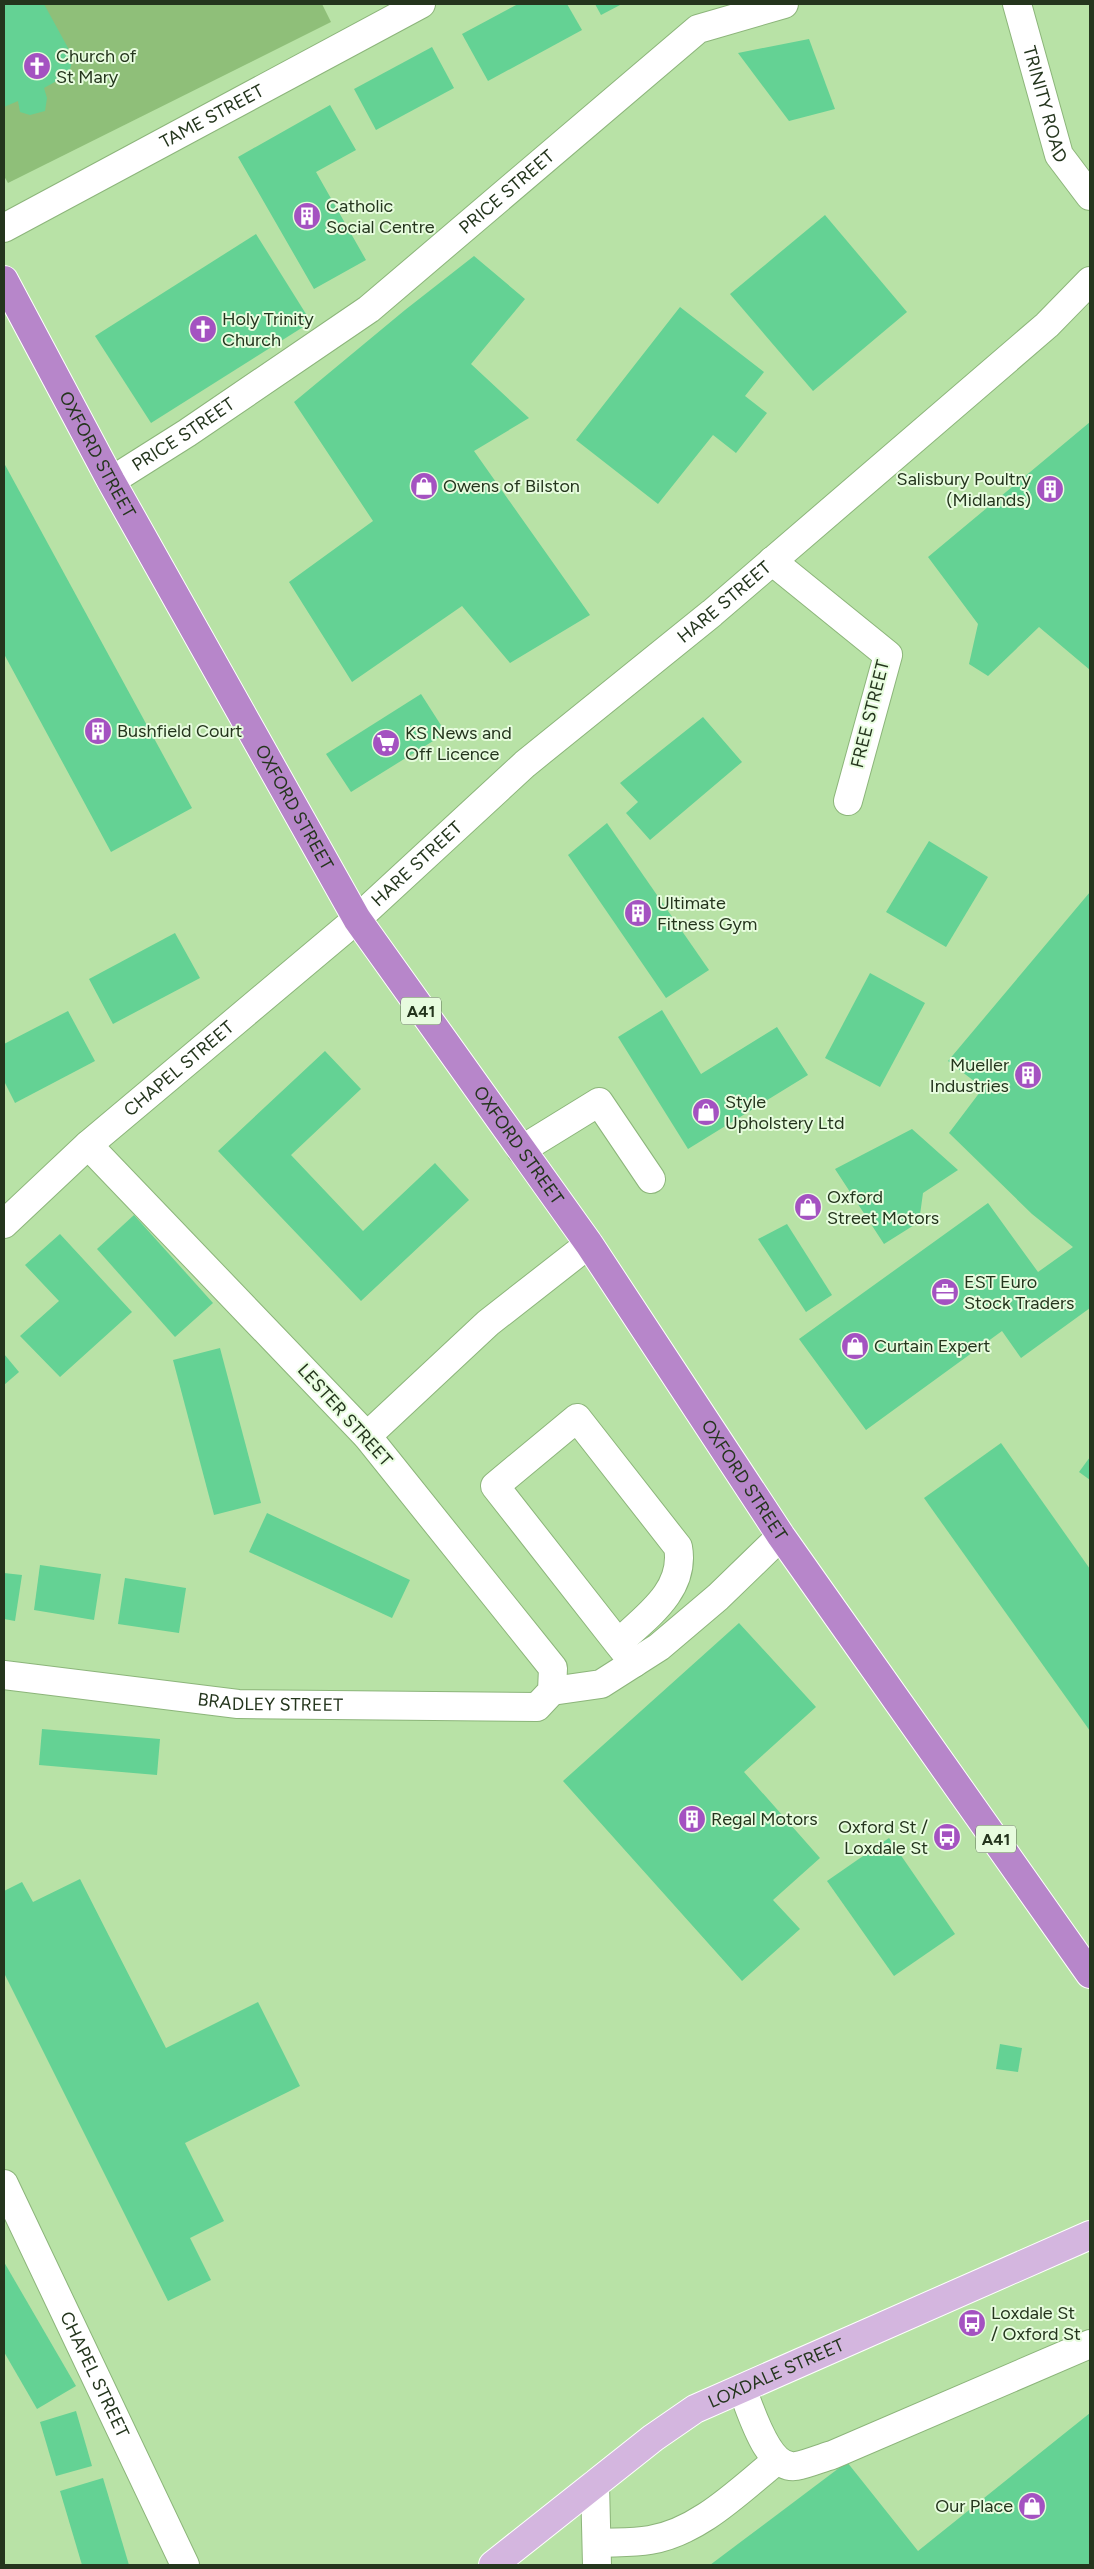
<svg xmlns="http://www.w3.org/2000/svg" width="1094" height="2569" viewBox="0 0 1094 2569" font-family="Figtree,sans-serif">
<rect width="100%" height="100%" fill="#b8e2a6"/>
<path fill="#8fbf79" d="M4,4h318l9,18 -323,161 -4,-7z"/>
<g fill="#64d294">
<path d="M4,4h40l29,53 -4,17 -25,14 3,10 -2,13 -15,4 -10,-3 -2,-11 -14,6z"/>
<path d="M518,4h49l15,26 -94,51 -26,-47z"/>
<path d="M595,4h27l-21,11z"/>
<path d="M809,39l26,70 -46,12 -51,-68z"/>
<path d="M432,47l22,41 -78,42 -22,-41z"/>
<path d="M330,105l26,45 -40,22 50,88 -52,29 -76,-132z"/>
<path d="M825,215l82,97 -94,79 -83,-97z"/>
<path d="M256,234l55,88 -160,101 -56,-87z"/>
<path d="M474,256l51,43 -54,65 58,54 -55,33 116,164 -80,48 -48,-57 -110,76 -63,-100 84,-61 -79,-119 111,-92z"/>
<path d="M680,307l84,65 -19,24 22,17 -31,40 -23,-18 -55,69 -82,-64z"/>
<path d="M1090,422v248l-51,-43 -51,49 -19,-12 9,-40 -50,-67z"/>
<path d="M4,463l188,345 -81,44 -107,-198z"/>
<path d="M421,694l25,39 -95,59 -25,-38z"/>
<path d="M703,717l39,45 -92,78 -24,-27 12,-11 -18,-19z"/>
<path d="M607,823l102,147 -43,28 -98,-143z"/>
<path d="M929,841l59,36 -42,70 -60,-35z"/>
<path d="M1090,892v416l-69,50 -19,-27 -136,99 -67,-91 189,-136 50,69 35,-25 -41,-33 -83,-81 34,-45 -35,-27z"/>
<path d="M175,933l25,45 -87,46 -24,-45z"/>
<path d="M870,973l55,30 -45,84 -55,-29z"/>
<path d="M662,1010l39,64 76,-47 31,48 -120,74 -70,-112z"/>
<path d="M68,1011l27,50 -80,42 -11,-22v-37z"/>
<path d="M325,1051l36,38 -70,66 72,76 72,-68 34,37 -108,101 -143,-150z"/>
<path d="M912,1129l46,41 -35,23 -4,29 -35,22 -49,-75z"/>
<path d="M134,1215l79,88 -38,34 -78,-88z"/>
<path d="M787,1224l45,71 -26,17 -48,-73z"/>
<path d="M60,1234l72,78 -72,65 -40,-41 39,-35 -34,-36z"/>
<path d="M220,1348l41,155 -47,12 -41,-155z"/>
<path d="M4,1354l15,18 -15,13z"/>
<path d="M1001,1443l89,126v162l-166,-233z"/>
<path d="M1090,1457v23l-11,-8z"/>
<path d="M267,1513l143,67 -18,38 -143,-66z"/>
<path d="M40,1565l61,9 -7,46 -60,-10z"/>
<path d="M4,1573l18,2 -7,46 -11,-2z"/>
<path d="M125,1578l61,10 -7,45 -61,-9z"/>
<path d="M739,1623l77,84 -72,65 76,86 -47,42 27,29 -58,52 -179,-200z"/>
<path d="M42,1729l118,10 -3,36 -118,-10z"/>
<path d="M889,1838l66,96 -61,42 -67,-95z"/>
<path d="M80,1879l86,169 92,-46 42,84 -115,57 39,78 -34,17 21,42 -43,21 -164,-328v-82l18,-9 11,20z"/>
<path d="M1000,2044l22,4 -4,24 -22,-3z"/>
<path d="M4,2262l72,124 -39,23 -33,-57z"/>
<path d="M76,2411l16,55 -36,10 -16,-54z"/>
<path d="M1090,2413v152h-380l137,-103 71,89z"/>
<path d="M103,2478l26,87h-47l-22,-74z"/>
</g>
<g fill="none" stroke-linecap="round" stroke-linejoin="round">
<g stroke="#8cb57a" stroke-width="30">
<g id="minor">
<path id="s1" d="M1017,4l42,151 31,41"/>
<path id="s2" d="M4,228l417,-224"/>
<path id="s3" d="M111,481l76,-48 182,-124 329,-280 86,-25"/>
<path d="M772,561l116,94 -40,146"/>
<path d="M521,1150l78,-48 52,77"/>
<path id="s4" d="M4,1224l84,-79 269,-226 168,-155 187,-151 335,-288 43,-44"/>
<path d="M367,1436l121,-113 101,-79"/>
<path d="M618,1643c28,-26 68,-53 60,-96l-101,-129 -82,68 123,157 16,20"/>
<path id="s5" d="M4,1675l234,29 299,3 15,-16 1,-23 -186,-232 -279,-291"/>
<path d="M552,1691l49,-7 58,-37 59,-50 63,-61"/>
<path id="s6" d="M4,2184l181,381"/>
<path d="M742,2389c9,21 25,81 54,77 12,-2 25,-8 36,-11l258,-111"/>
<path d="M595,2484l2,81"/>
<path d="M597,2543c17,-1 36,0 53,-3 49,-8 90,-50 126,-79"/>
</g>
</g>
<g stroke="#fff" stroke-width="30">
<g id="major">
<path id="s7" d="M493,2565l160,-127 42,-29 395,-174"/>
</g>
</g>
<g stroke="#fff" stroke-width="30">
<g id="highway">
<path id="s8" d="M4,280l107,201 246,438 232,325 192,292 309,438"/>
</g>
</g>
<use href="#minor" stroke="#fff" stroke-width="28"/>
<use href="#major" stroke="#d4b6df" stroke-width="28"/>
<use href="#highway" stroke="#b786ca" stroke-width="28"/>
</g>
<defs>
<g id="church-disc" transform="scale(1.4375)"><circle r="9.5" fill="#a452c1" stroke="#e7fcde"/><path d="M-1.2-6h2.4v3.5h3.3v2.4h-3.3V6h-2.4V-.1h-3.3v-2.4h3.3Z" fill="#fff"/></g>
<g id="building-disc" transform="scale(1.4375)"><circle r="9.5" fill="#a452c1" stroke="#e7fcde"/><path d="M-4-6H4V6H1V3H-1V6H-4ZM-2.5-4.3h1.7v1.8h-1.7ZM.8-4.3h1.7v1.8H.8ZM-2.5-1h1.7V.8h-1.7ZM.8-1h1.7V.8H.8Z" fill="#fff"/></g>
<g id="shop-disc" transform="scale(1.4375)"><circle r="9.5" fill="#a452c1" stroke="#e7fcde"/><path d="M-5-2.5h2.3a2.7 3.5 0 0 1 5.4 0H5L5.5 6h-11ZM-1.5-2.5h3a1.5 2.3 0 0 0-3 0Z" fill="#fff"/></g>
<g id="supermarket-disc" transform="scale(1.4375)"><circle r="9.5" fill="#a452c1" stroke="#e7fcde"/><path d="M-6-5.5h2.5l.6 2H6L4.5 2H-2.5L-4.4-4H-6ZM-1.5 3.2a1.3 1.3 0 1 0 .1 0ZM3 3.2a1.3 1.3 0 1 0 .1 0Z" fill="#fff"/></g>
<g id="office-disc" transform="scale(1.4375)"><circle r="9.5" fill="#a452c1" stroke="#e7fcde"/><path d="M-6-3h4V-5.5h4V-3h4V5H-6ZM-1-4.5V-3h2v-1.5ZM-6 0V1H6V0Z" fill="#fff"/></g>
<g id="bus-disc" transform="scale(1.4375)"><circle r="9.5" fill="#a452c1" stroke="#e7fcde"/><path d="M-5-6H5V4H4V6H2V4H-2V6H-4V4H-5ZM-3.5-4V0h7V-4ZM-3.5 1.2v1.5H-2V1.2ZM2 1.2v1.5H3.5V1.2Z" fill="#fff"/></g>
</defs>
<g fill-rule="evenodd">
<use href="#church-disc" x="37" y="66"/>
<use href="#building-disc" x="307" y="216"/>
<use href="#church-disc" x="203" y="329"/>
<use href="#shop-disc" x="424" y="486"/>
<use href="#building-disc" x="1050" y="489"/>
<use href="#building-disc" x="98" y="731"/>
<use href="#supermarket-disc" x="386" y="743"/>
<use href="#building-disc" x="638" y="913"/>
<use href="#building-disc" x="1028" y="1075"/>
<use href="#shop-disc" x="706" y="1112"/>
<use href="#shop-disc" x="808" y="1207"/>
<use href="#office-disc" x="945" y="1292"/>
<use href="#shop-disc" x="855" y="1346"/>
<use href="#building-disc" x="692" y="1819"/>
<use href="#bus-disc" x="947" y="1837"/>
<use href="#bus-disc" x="972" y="2323"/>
<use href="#shop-disc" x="1032" y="2506"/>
</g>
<g text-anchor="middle" stroke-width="4" stroke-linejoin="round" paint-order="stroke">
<g fill="#e7fcde" stroke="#5e7157" stroke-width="1">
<rect x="401" y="997.5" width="40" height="27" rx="4"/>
<rect x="976" y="1825.5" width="40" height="27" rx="4"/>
</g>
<g font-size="16" font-weight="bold" fill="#24351d">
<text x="421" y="1017">A41</text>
<text x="996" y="1845">A41</text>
</g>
<g font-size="18" fill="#24351d" stroke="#e7fcde" text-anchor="start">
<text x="56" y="62">Church of<tspan x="56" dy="21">St Mary</tspan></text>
<text x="326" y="212">Catholic<tspan x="326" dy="21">Social Centre</tspan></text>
<text x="222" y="325">Holy Trinity<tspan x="222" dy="21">Church</tspan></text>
<text x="1031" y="485" text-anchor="end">Salisbury Poultry<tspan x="1031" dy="21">(Midlands)</tspan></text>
<text x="443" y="492">Owens of Bilston</text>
<text x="117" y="737">Bushfield Court</text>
<text x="405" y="739">KS News and<tspan x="405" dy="21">Off Licence</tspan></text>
<text x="657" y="909">Ultimate<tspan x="657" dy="21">Fitness Gym</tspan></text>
<text x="1009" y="1071" text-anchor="end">Mueller<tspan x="1009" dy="21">Industries</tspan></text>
<text x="725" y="1108">Style<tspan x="725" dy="21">Upholstery Ltd</tspan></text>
<text x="827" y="1203">Oxford<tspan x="827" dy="21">Street Motors</tspan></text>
<text x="964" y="1288">EST Euro<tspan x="964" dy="21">Stock Traders</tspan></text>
<text x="874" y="1352">Curtain Expert</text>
<text x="711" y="1825">Regal Motors</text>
<text x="928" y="1833" text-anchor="end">Oxford St /<tspan x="928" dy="21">Loxdale St</tspan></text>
<text x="991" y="2319">Loxdale St<tspan x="991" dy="21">/ Oxford St</tspan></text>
<text x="1013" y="2512" text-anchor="end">Our Place</text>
</g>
<g font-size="18" fill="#24351d" stroke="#e7fcde">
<text dy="6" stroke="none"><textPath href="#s1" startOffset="104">TRINITY ROAD</textPath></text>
<text dy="6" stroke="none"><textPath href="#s2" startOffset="236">TAME STREET</textPath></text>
<text dy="6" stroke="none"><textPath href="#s3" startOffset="491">PRICE STREET</textPath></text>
<text dy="6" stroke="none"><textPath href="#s3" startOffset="86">PRICE STREET</textPath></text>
<text dy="6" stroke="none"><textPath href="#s8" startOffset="198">OXFORD STREET</textPath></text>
<text dy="6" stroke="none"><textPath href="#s4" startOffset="952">HARE STREET</textPath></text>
<text transform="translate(870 714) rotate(-76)" y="6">FREE STREET</text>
<text dy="6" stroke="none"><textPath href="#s8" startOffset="602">OXFORD STREET</textPath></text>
<text dy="6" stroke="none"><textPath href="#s4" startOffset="548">HARE STREET</textPath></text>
<text dy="6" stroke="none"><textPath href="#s4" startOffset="234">CHAPEL STREET</textPath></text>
<text dy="6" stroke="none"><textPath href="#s8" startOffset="1008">OXFORD STREET</textPath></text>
<text transform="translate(345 1415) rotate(48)" y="6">LESTER STREET</text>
<text dy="6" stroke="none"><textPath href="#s8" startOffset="1412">OXFORD STREET</textPath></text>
<text dy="6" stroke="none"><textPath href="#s5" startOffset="268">BRADLEY STREET</textPath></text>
<text dy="6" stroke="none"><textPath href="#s6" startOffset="211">CHAPEL STREET</textPath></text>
<text dy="6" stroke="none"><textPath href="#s7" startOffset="344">LOXDALE STREET</textPath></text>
</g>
</g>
<rect width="1094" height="2569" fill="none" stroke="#24351d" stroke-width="10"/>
</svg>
